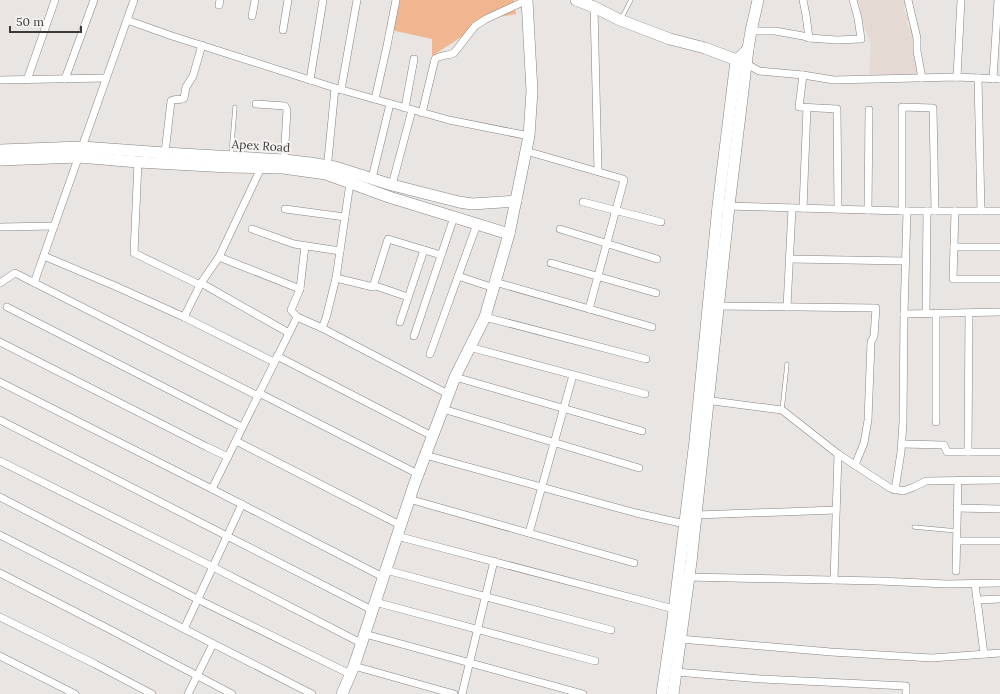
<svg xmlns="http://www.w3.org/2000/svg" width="1000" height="694" viewBox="0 0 1000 694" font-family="Lora,serif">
<rect width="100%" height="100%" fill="#e8e5e3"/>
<path fill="#e4d9d3" d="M858,0h44l3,1 1,5h-2v5l5,8 -3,1 3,9 2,-1 1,5 2,2 5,40 -37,1 -13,-1 2,-31 -7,-18z"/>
<path fill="#efb68f" d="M396,0h118l2,14 -27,5 -57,37v-17l-41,-9z"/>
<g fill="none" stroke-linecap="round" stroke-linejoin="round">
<g stroke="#878482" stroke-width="4.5">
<g id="lane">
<path d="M621,19l10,-19"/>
<path d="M231,155l4,-48"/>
<path d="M782,410l5,-46"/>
<path d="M914,527l43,4"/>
</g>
</g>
<g stroke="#878482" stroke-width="8">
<g id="street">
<path d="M803,0l3,15 3,23"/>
<path d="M908,0l9,38v13l5,27"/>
<path d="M219,5l1,-5"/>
<path d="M594,7l4,164"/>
<path d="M252,16l3,-16"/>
<path d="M127,20l45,16 163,52 114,32 80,16"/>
<path d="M283,30l5,-30"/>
<path d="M751,31h24l28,5 6,2 28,2 24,-1 -3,-21 -5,-18"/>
<path d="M747,64l12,7 44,4 31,5 123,-3 43,2"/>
<path d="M803,75l-4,32 38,2 1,100"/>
<path d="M957,77l4,-77"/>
<path d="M978,78l3,133"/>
<path d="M65,79l29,-79"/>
<path d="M993,79l5,-79"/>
<path d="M0,80l106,-2"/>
<path d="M27,80l28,-80"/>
<path d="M310,80l13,-80"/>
<path d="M341,90l16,-90"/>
<path d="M375,99l12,-53 9,-46"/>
<path d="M256,104l29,2 2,4 -3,50"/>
<path d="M405,108l9,-49"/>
<path d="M422,113l13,-54c5,-4 13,-3 19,-6l21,-27 11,-7 41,-19"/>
<path d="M526,151l97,28 1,1 -35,129"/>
<path d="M165,153l6,-52c4,-4 9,1 13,-3l2,-11 7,-11 9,-31"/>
<path d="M138,162l-4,91 64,31 3,-1 88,50"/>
<path d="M327,170l8,-82"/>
<path d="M372,178l18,-74"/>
<path d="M392,185l20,-75"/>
<path d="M583,202l78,20"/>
<path d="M726,206l176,5h98"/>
<path d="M803,208l4,-100"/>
<path d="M285,209l60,8"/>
<path d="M868,210l1,-100"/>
<path d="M902,211v-104l31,1 2,103"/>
<path d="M955,211l-2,68h47"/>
<path d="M0,227l54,-1"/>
<path d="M252,229l42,15 46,7"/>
<path d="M560,229l97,30"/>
<path d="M305,246l-5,43 -9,21 6,7 25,11 126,66"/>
<path d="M954,247h46"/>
<path d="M44,256l71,30 69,31 90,45"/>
<path d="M219,257l81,32"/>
<path d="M790,259l115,2"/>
<path d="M551,263l105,30"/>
<path d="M458,276l36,12"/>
<path d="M336,278l37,9 15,-48 53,16"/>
<path d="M495,282l157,45"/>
<path d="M0,283l15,-10 243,123"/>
<path d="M34,283l100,-283"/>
<path d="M373,285l35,12"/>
<path d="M714,306l162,2 -2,28 -3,6 -3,78 -4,23 -9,22"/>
<path d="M7,307l235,120"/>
<path d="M787,307l5,-99"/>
<path d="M926,313l1,-102"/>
<path d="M904,314l96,-2"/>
<path d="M184,317l17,-34 18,-26 42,-89"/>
<path d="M485,317l161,42"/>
<path d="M400,322l24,-72"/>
<path d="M322,328l4,-10 10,-40 14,-95"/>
<path d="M414,336l40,-119"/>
<path d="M0,342l207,105 21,10"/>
<path d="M469,347l176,47"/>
<path d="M430,354l47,-130"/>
<path d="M277,356l155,80"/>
<path d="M455,377l187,54"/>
<path d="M0,382l212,107 171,88"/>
<path d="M259,393l159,81"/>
<path d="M705,400l77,10 56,44 52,34 13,3 11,-4 12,-6 74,-1"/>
<path d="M443,409l196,59"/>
<path d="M0,420l227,116 145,74"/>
<path d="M936,422v-109"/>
<path d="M236,441l164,84"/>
<path d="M902,444l42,1 3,7h53"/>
<path d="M968,452l1,-139"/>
<path d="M425,455l211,58 49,11"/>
<path d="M0,461l213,106 148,76"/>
<path d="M212,489l85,-172"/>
<path d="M895,490l6,-38 2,-30 1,-108 3,-103"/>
<path d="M0,497l197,102 153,75"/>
<path d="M409,499l225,64"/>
<path d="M957,508l43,1"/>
<path d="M696,515l140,-5"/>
<path d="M529,533l44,-158"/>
<path d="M0,535l312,159"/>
<path d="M397,536l277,73"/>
<path d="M957,541h43"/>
<path d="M386,570l225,60"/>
<path d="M956,571l2,-91"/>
<path d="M0,573l107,55 125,66"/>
<path d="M686,577l192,4 69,3 53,-1"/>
<path d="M834,580l4,-126"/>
<path d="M975,584l9,70"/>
<path d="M977,600l23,-1"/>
<path d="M375,602l220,59"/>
<path d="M0,617l95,47 57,30"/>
<path d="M184,629l58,-125"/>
<path d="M365,634l218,60"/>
<path d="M680,639l151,13 101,6 68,-5"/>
<path d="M0,656l75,38"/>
<path d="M354,666l100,28"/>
<path d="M676,672l85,7 145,7v8"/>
<path d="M188,694l25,-50"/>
<path d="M462,694l32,-133"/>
</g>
</g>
<g stroke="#878482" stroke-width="12">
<g id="secondary">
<path d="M576,0l18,7 26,13 50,19 35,9 37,14"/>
<path d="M0,150l82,-3 83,6 119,7 26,3 25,4 57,18 67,17 13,2 44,-3"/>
<path d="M0,160l79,-3 59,5 90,5 55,1 43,6 63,23 120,37"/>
<path d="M342,694l12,-28 60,-181 41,-108 30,-60 24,-83 20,-98 3,-45 -5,-91"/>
<path d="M662,694l11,-75 22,-178 23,-235 18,-145 12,-12"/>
<path d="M673,694l18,-132 38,-356 19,-157 3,-18 7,-31"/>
</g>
</g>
<use href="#lane" stroke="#fff" stroke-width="3.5"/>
<use href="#street" stroke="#fff" stroke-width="7"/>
<use href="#secondary" stroke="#fff" stroke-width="11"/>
</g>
<g text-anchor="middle" stroke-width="4" stroke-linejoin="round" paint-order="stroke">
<g font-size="12" fill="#3c3a39" stroke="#f5f2f0">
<text transform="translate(261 146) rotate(4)" y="4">Apex Road</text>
</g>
</g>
<path d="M10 26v6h71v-6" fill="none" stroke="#3c3a39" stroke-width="2"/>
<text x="16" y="26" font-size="12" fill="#3c3a39" stroke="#f5f2f0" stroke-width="3" paint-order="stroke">50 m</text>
</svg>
